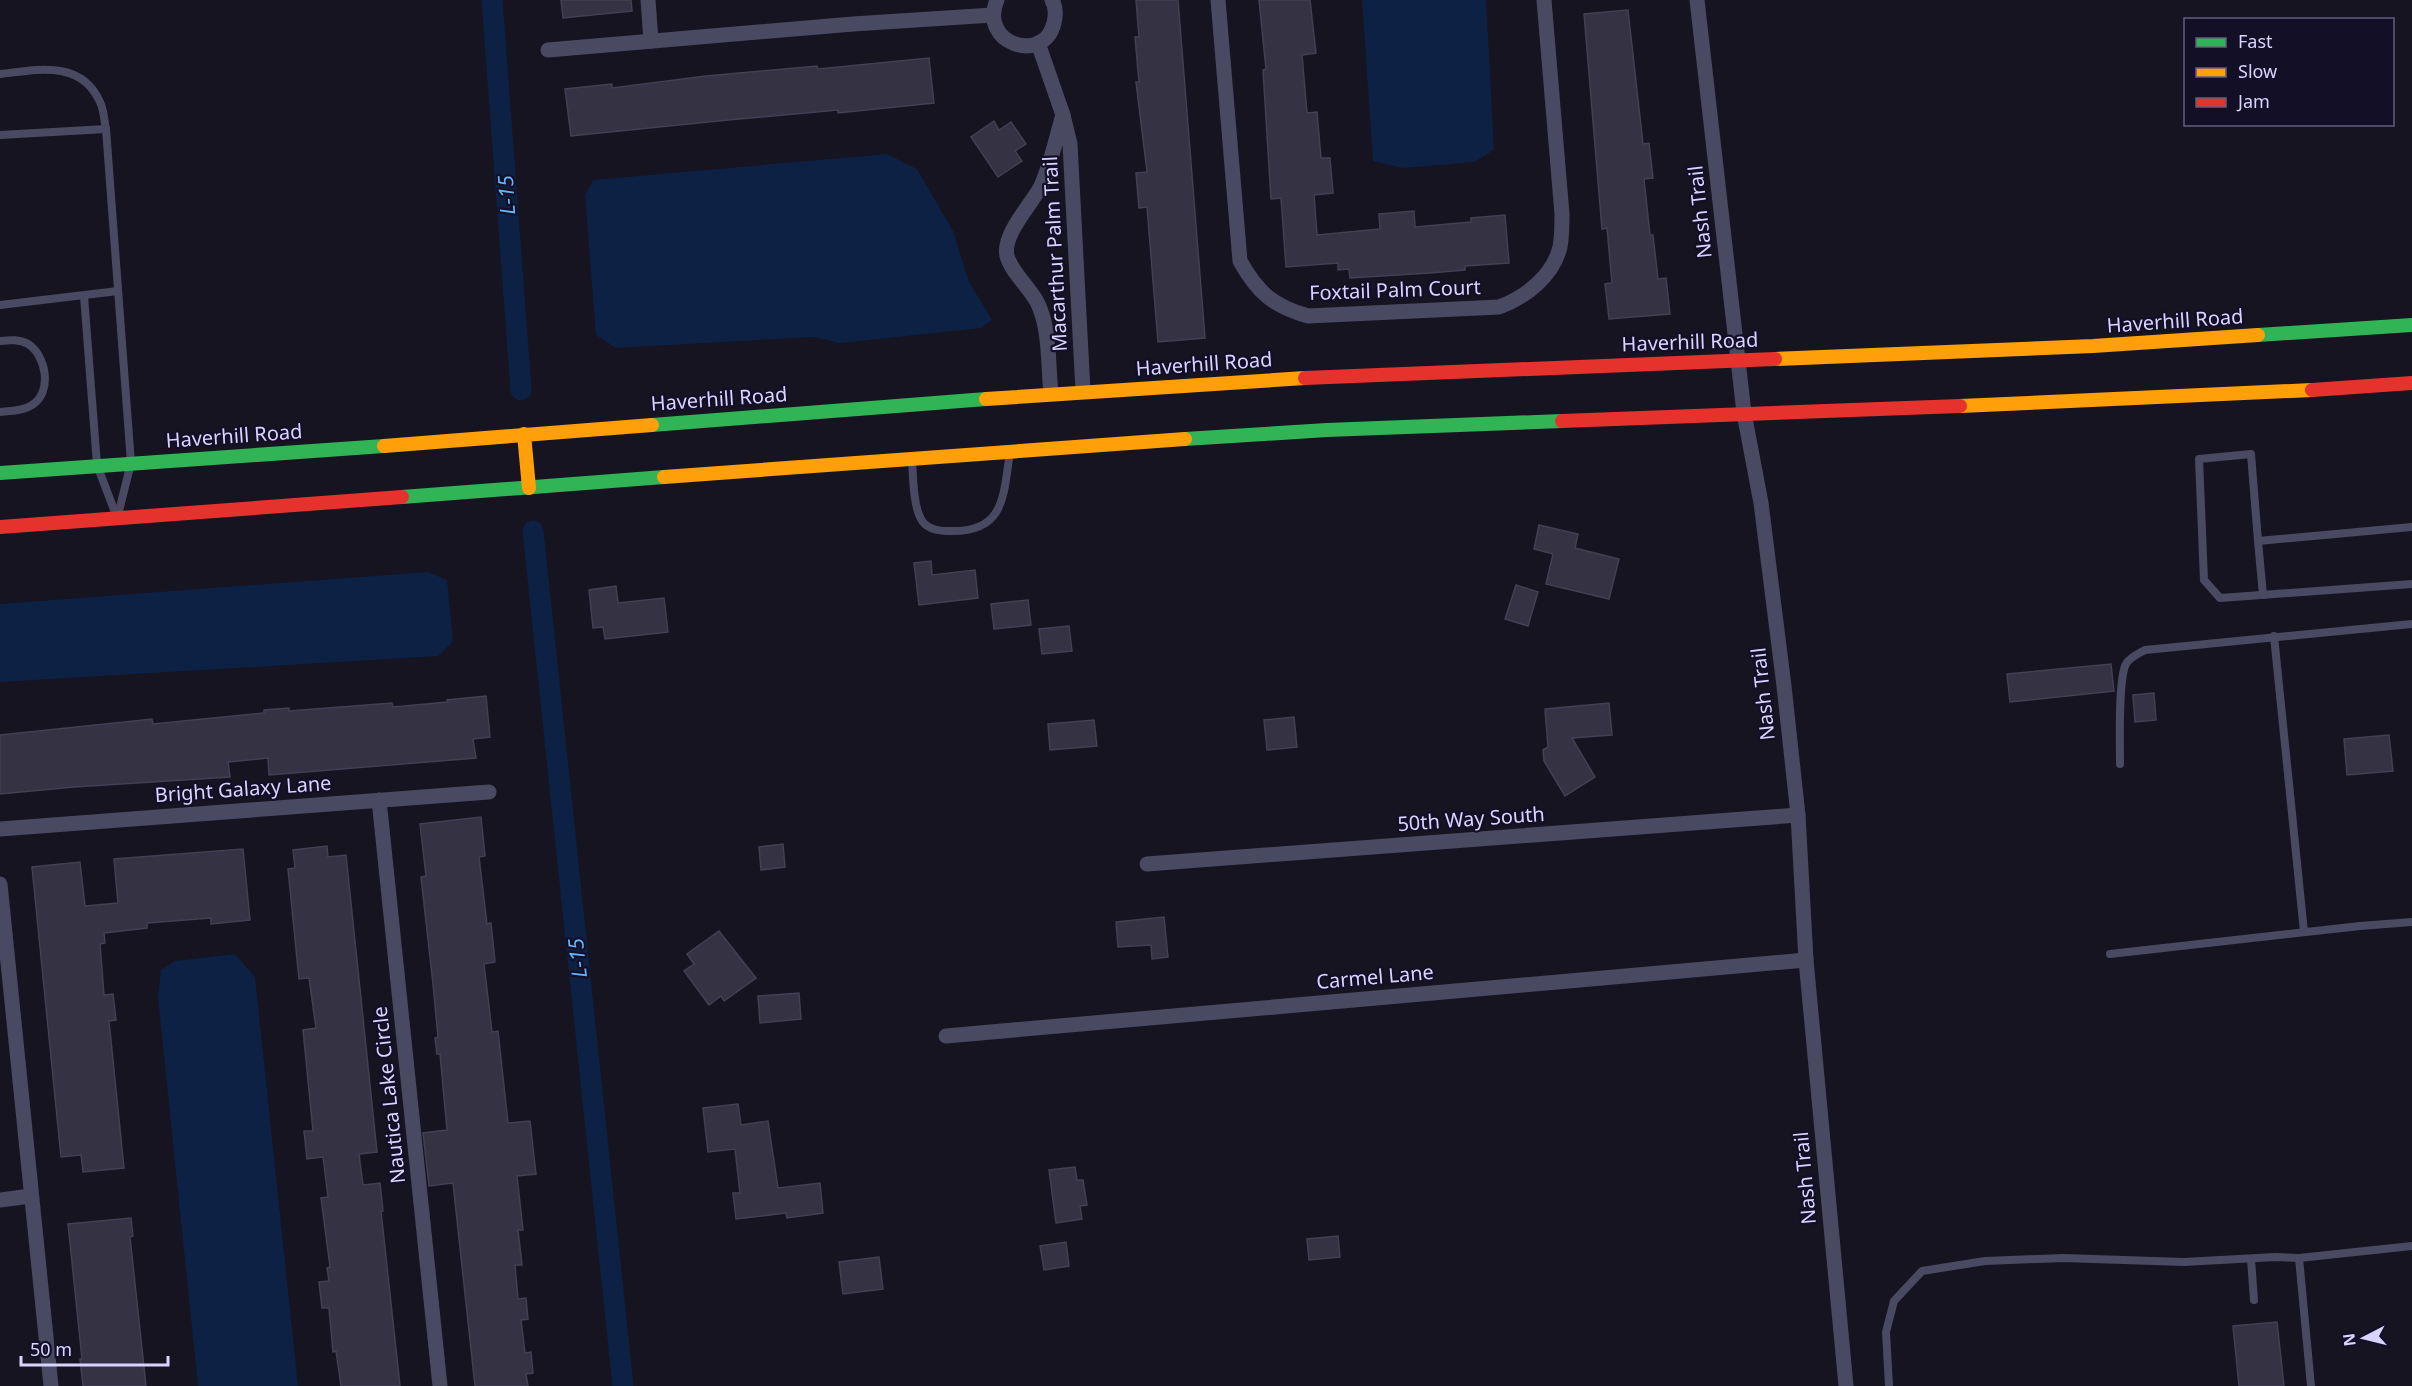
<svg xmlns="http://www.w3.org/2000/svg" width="2412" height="1386" viewBox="0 0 2412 1386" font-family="'Noto Sans',sans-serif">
<rect width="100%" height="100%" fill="#161421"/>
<g fill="#0d2144">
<path d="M1362,0h124l8,150 -20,12 -71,6 -30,-7z"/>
<path d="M887,154l30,15 36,62 16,51 23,38 -11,8 -141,15 -27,-6 -197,11 -20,-13 -11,-140 8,-15z"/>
<path d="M428,572l19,8 6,61 -15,15 -438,26v-78z"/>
<path d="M235,954l20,23 43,409h-100l-40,-389 3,-27 14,-9z"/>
</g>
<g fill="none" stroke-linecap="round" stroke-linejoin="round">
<g stroke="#0d2144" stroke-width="21">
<path d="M492,0l29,390"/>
<path d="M533,531l90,855"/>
</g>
</g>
<g fill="#343243" stroke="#433f54" stroke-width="1.5">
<path d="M561,0h70l1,11 -69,7z"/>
<path d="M1136,0h42l27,338 -47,4 -11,-135 -8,1 -3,-35 11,-1 -11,-90h3l-4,-45h4z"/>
<path d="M1259,0h51l6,53 -14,2 5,58 10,-1 4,46h9l3,35 -19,2 3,40 63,-6 -1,-15 35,-3 1,16 56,-5v-4l34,-3 4,48 -44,3v4l-35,3 -80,5 -1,-9 -11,1v-7l-52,4 -5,-69 -10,1 -8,-129 3,-1z"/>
<path d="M1628,10l15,134 6,-1 4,35 -9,1 6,56h3l5,44 8,-1 4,36 -61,5 -4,-35 7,-1 -5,-55 -5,1 -18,-215z"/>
<path d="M929,58l5,45 -96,10v-3l-110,10 -157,16 -6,-47 47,-5v4l94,-12 111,-10 1,3z"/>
<path d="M994,121l5,9 12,-8 15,22 -11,7 7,10 -24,16 -27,-40z"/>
<path d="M1539,525l39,9 -3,14 44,11 -10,40 -63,-15 7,-30 -19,-5z"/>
<path d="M931,561l1,14 43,-5 3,28 -59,7 -5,-42z"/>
<path d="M1516,585l22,7 -10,34 -23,-7z"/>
<path d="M616,586l2,17 46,-5 4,34 -63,7 -2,-12 -10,1 -4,-38z"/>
<path d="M1028,600l3,25 -37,4 -3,-25z"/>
<path d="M1069,626l3,25 -30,3 -3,-25z"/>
<path d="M2111,664l3,27 -104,11 -3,-28z"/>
<path d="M2154,693l2,27 -21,2 -2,-27z"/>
<path d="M486,696l4,41 -17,2 3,19 -207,17 -1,-17 -40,4 2,15 -156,10 -74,7v-59l152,-16 1,5 50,-5 61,-6v-3l25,-2v3l103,-8 1,4 55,-5 -1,-2z"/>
<path d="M1609,703l3,32 -40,3 23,39 -30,19 -21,-35 -1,-11 5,-3 -3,-38z"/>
<path d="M1294,717l3,30 -30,3 -3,-30z"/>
<path d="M1094,720l3,26 -47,4 -2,-26z"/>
<path d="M2389,735l4,36 -46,4 -3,-36z"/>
<path d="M481,817l4,39 -6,1 8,67 4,-1 4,39 -11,2 8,68 6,-1 10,92 22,-2 6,53 -19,2 6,54h-5l4,35h-7l3,34 8,-1 2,21 -7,1 4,33 6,-1 2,21 -7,1 2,12h-53l-22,-203 -24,3 -6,-53 24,-3 -7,-76h-3l-2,-16 3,-1 -5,-53 -12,-107 5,-1 -6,-52z"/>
<path d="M783,844l2,23 -24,3 -2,-23z"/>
<path d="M327,846l1,11 18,-2 31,297 -18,2 4,31 17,-2 3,28h-2l19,175h-59l-5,-35 -3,1 -4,-44h-7l-3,-26 10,-1 -2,-13 3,-1 -9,-69 7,-1 -5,-40 -16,2 -3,-28h9l-10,-101 13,-2 -7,-50 -10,1 -11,-110 7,-1 -2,-18z"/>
<path d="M243,849l7,71 -39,4v-6l-64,5v5l-43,5 1,10 -5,1 4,51 9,-1 3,26 -7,1 15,147 -41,4 -2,-17 -20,2 -29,-290 48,-5 5,44 33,-3 -4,-44z"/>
<path d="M1164,917l4,40 -16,2 -1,-14 -33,2 -2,-25z"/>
<path d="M719,931l37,47 -32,23 -3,-5 -12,9 -25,-34 10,-7 -7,-10z"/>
<path d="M799,993l2,26 -41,4 -2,-27z"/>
<path d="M738,1104l3,21 27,-4 10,67 42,-5 3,30 -36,5 -1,-5 -50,6 -3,-26h7l-5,-44 -27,3 -5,-44z"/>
<path d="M1075,1167l2,13h6l4,25 -7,1 2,13 -26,4 -7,-53z"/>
<path d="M131,1218l2,18 -3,1 16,149h-63l-3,-27h2l-14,-135z"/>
<path d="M1338,1236l2,21 -31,3 -2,-21z"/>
<path d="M1066,1242l3,24 -25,4 -4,-24z"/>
<path d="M879,1257l4,32 -40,5 -4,-32z"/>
<path d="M2277,1322l7,64h-45l-6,-60z"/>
</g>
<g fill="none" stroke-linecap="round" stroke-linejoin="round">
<g stroke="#4a4962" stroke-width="8">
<path d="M0,74c36,-4 81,-15 100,28 4,8 4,18 6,27l25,334 -13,52"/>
<path d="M0,135l106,-6"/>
<path d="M84,296l13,169 19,50"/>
<path d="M0,305l118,-14"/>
<path d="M0,341c10,-1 19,-2 28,3 18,11 25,48 4,61 -9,6 -21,6 -32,7"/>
<path d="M912,459c1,16 1,46 9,60 5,10 17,12 28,12 56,2 54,-34 61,-79"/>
<path d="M2412,527l-154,14 -7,-87 -52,5 5,121 16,18 192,-14"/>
<path d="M2258,541l5,54"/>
<path d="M2274,636l30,296"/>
<path d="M2120,764c0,-19 -2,-86 6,-100 4,-7 12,-10 19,-14l267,-26"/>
<path d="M2110,954l250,-28 52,-4"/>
<path d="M2251,1259l3,41"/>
<path d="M1889,1386l-3,-54 8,-31 28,-30 63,-10 78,-3 121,4 91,-5 24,1"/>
<path d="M2311,1386l-12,-128 113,-12"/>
</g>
<g stroke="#4a4962" stroke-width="15">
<path d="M648,0l3,41"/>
<path d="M997,0c-19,44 47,65 57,23 2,-8 2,-16 -2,-23"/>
<path d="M1218,0l22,261c18,32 33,45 68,55l191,-9c27,-10 54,-31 61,-60 2,-11 2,-23 2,-33l-18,-214"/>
<path d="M1697,0l47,413 17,90 23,183 14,129 8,145 40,426"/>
<path d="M1038,43l25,72"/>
<path d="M548,50l305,-26 140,-9"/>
<path d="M1051,393c-3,-27 -1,-61 -12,-87 -7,-17 -27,-32 -32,-50 -5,-22 25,-52 34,-70 10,-22 15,-48 22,-71l7,29 13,247"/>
<path d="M379,800l61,586"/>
<path d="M0,829l489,-37"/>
<path d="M1147,864l651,-49"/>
<path d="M0,884l51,502"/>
<path d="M946,1036l860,-76"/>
<path d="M0,1200l31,-4"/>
</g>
<g stroke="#30b455" stroke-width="14">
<path d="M2258,335l154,-10"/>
<path d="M652,425l334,-26"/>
<path d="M1185,439l142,-9 235,-9"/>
<path d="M0,473l384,-27"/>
<path d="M402,497l262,-20"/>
</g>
<g stroke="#ff9f0a" stroke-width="14">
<path d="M1775,359l318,-13 165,-11"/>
<path d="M986,399l319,-21"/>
<path d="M1960,406l352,-16"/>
<path d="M524,434l5,54"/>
<path d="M384,446l268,-21"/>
<path d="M664,477l521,-38"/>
</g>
<g stroke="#e5322d" stroke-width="14">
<path d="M1305,378l470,-19"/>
<path d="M2312,390l100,-7"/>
<path d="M1562,421l398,-15"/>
<path d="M0,527l402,-30"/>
</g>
</g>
<g text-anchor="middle" stroke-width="4.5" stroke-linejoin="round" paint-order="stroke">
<g font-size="20" fill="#d9d4ff" stroke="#130f26">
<text transform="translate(1700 212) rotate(-96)" y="7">Nash Trail</text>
<text transform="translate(1055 254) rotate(-93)" y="7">Macarthur Palm Trail</text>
<text transform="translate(1395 290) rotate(-2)" y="7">Foxtail Palm Court</text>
<text transform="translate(2175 321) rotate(-4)" y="7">Haverhill Road</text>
<text transform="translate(1690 342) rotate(-2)" y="7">Haverhill Road</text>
<text transform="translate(1204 364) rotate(-4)" y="7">Haverhill Road</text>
<text transform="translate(719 399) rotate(-4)" y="7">Haverhill Road</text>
<text transform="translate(234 436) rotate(-4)" y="7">Haverhill Road</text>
<text transform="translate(1763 694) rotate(-96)" y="7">Nash Trail</text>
<text transform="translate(243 789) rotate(-4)" y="7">Bright Galaxy Lane</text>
<text transform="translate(1471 819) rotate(-4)" y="7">50th Way South</text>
<text transform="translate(1375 977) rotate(-5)" y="7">Carmel Lane</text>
<text transform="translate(389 1095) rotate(-96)" y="7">Nautica Lake Circle</text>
<text transform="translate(1805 1178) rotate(-95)" y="7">Nash Trail</text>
</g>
<g font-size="21" font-style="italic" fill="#62b6ff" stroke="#130f26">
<text transform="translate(507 195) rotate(-94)" y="7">L-15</text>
<text transform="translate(578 958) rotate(-96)" y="7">L-15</text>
</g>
</g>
<rect x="2184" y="18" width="210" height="108" fill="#130f26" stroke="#625e7d" stroke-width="1.5"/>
<rect x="2196" y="38" width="30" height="9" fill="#30b455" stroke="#625e7d" stroke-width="1.5"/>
<text x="2238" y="48" font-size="18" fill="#d9d4ff">Fast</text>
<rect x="2196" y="68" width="30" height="9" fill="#ff9f0a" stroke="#625e7d" stroke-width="1.5"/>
<text x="2238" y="78" font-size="18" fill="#d9d4ff">Slow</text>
<rect x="2196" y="98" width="30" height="9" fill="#e5322d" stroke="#625e7d" stroke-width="1.5"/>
<text x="2238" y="108" font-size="18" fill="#d9d4ff">Jam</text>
<g transform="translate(2364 1338) rotate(263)" stroke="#130f26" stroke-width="4.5" paint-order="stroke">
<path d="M0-4.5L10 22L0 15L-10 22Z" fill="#d9d4ff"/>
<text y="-9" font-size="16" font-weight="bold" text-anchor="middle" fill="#d9d4ff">N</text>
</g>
<path d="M21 1356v9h147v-9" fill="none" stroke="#d9d4ff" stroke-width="3"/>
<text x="30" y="1356" font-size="18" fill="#d9d4ff" stroke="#130f26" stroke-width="4.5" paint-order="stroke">50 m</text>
</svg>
